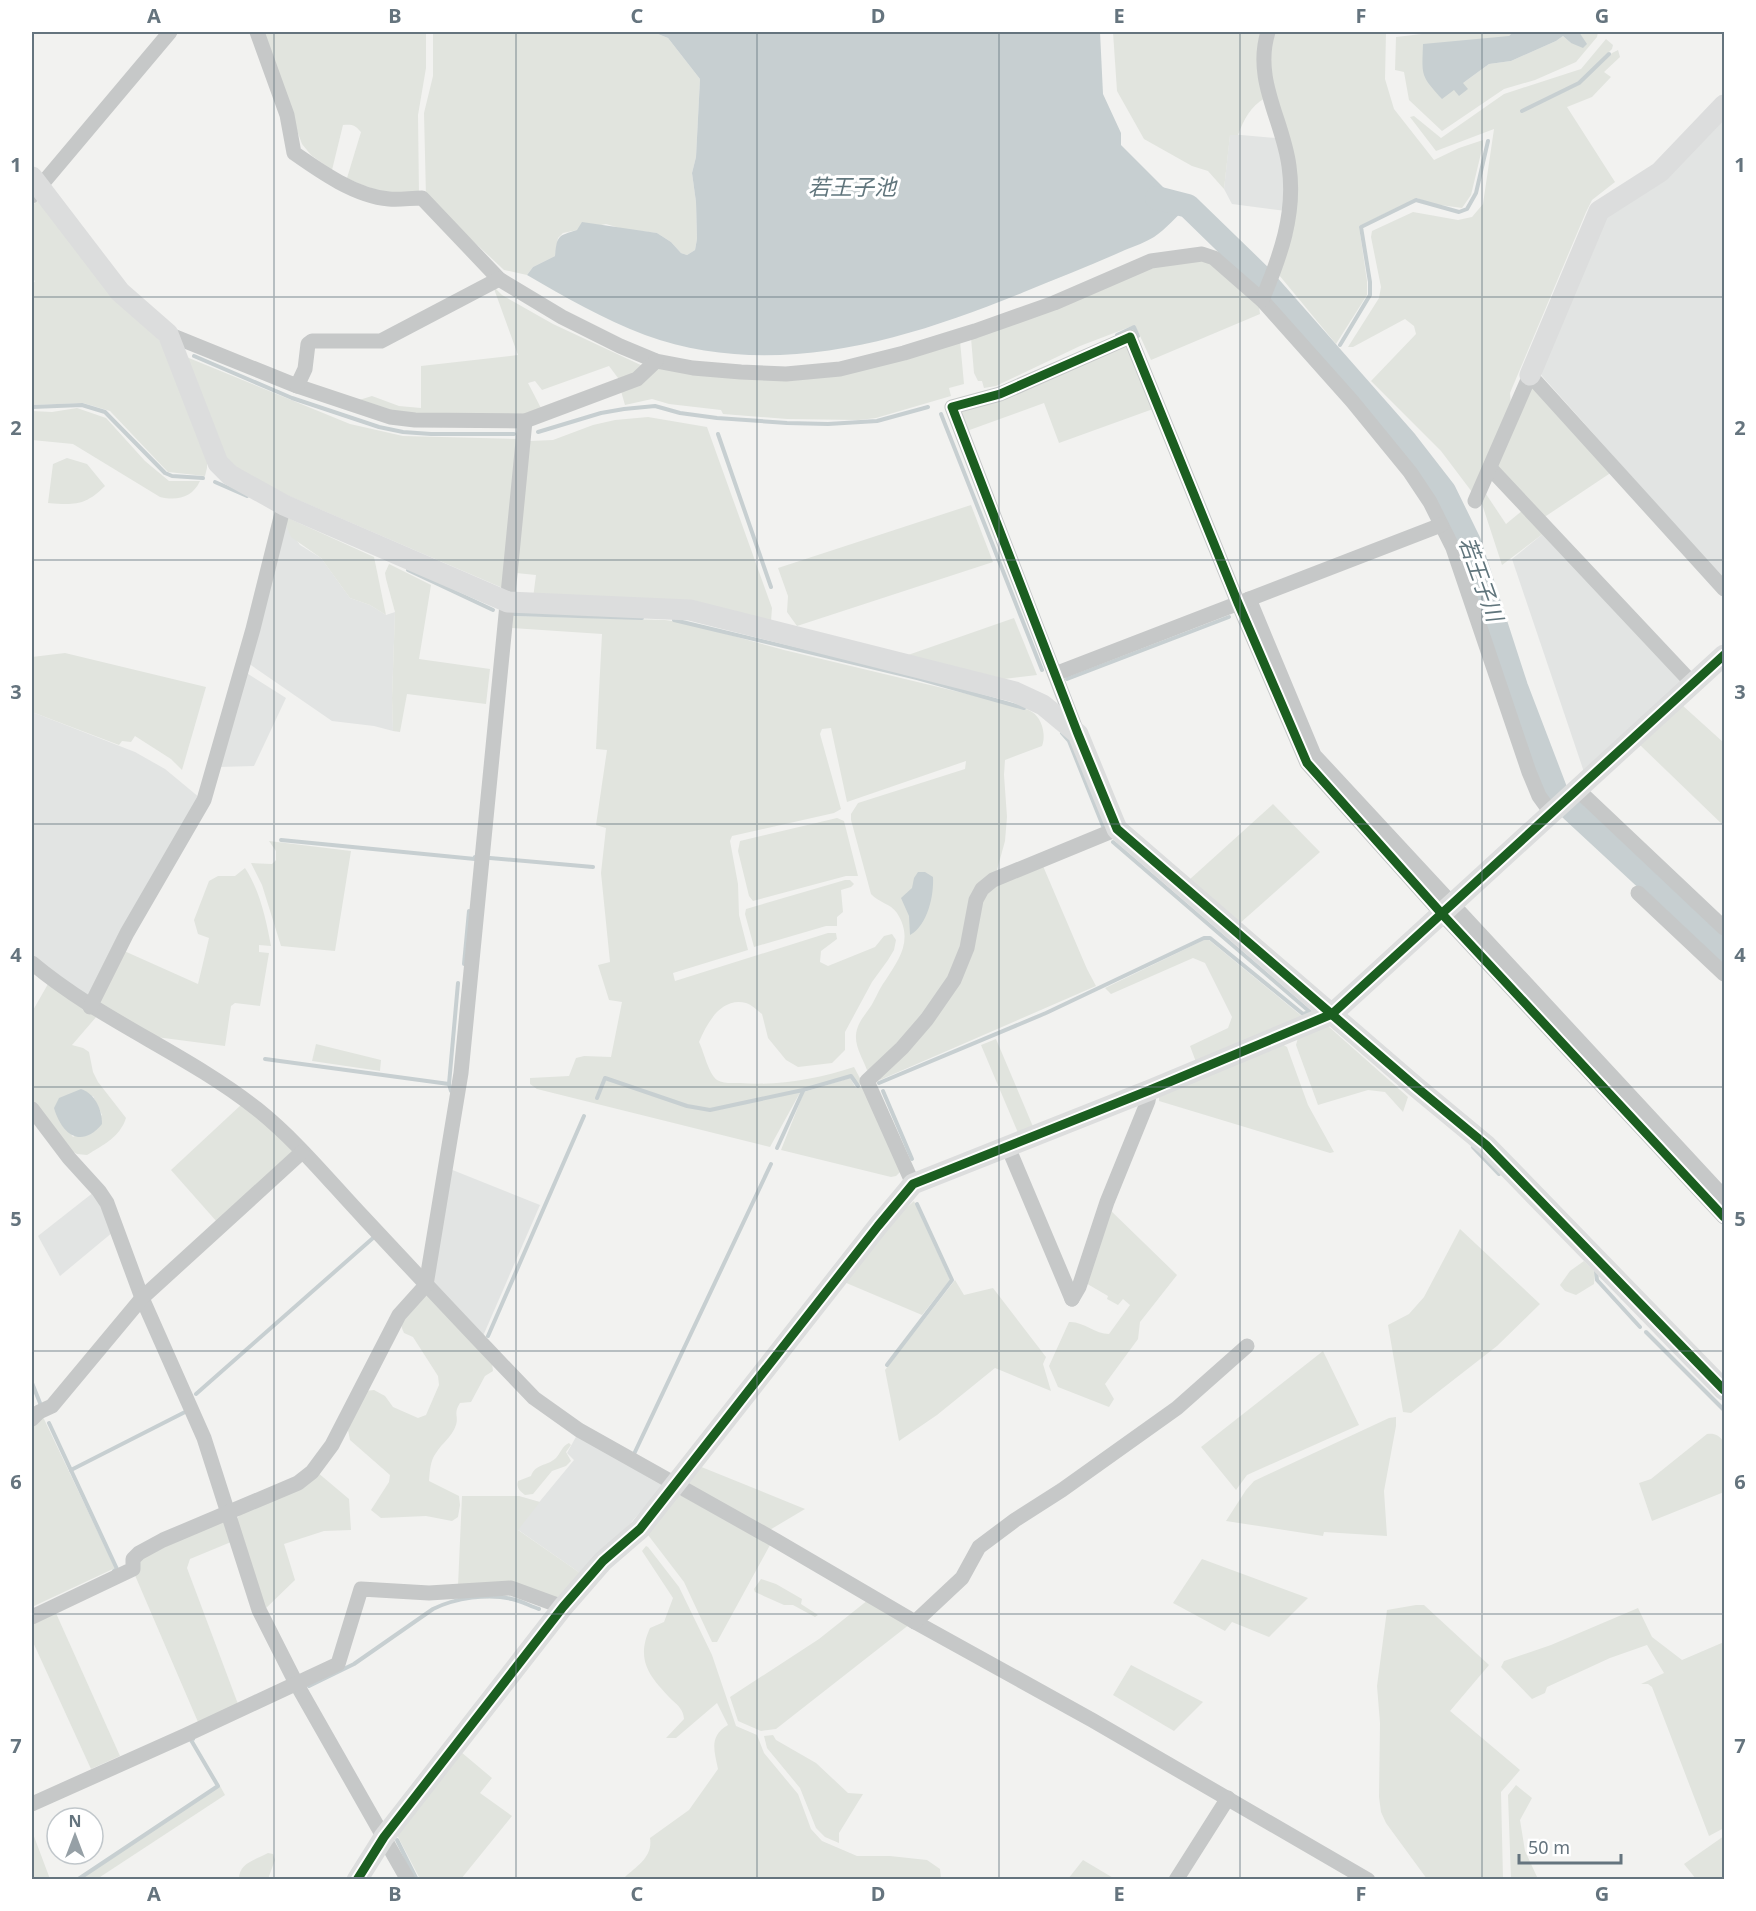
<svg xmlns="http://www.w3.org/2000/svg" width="1756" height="1911" viewBox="0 0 1756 1911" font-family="'Noto Sans','Noto Sans JP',sans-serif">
<rect width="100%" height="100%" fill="#f2f2f0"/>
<g fill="#e2e4e3">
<path d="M1724,117v463l-182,-204 -3,-8 67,-154z"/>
<path d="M1230,134l46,4 7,30 3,43 -54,-7 -8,-15z"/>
<path d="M286,525l14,20 21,13 29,40 20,7 16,10 9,-3 -3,86 1,33 -19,-5 -42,-5 -84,-58z"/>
<path d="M1544,533l139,149 -99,90 -72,-213z"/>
<path d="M245,672l41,26 -32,68 -35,1z"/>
<path d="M32,712l103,40 30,17 35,29 -110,200 -39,-26 -19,-18z"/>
<path d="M450,1169l90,36 -57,131 -52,-55z"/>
<path d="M94,1192l19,40 -53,44 -22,-40z"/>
<path d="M577,1435l85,48v4l-34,39 -48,47 -63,-44 57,-69 -7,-7z"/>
</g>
<g fill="#e1e4de" fill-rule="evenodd">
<path d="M260,32h166v36l-8,47 1,80c-26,0 -48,-5 -72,-17l14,-46c-6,-7 -9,-8 -18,-7l-11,45 -21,-15 -9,-11z"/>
<path d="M433,32h220l15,6 32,41 -4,78 -4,16 4,29 1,37 -2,11 -8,5 -6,-2 -10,-11 -14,-9 -34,-4 -17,-5 -43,9 -5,5 -3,18 -22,11 -6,8 -23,-5 -78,-73 -2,-84 9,-37z"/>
<path d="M1113,32h150l2,66c-15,9 -21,21 -27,37h-8l-6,54 -16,-18 -16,-5 -48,-27 -27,-48z"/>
<path d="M1274,32h112l-1,47 9,30 40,51 25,-12 24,-8v5l-12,50 -9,13 -29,-4 -16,-6 -58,28 8,55v14l-31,49 -57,-69 14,-43 -24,-165z"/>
<path d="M1439,32h74l-50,51 26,-19 22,-3 45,-20 7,-5 8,7 10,-10 -2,-1h19l-1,5 -21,25 -41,18 -31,9 -62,42 -33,-31 -5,-28 -9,-2 1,-33z"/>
<path d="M1606,39l7,6 -1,4 -33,33 -59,29 1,2 59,-29 32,-31 6,-3 2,7 -16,15 7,5 -19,20 -25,10 48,75 -23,18 -6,12 -76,181 1,14 -39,85 -31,-41 -70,-70 45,-47 -2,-8 -9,-7 -52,28h-5l31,-49 2,-11 -10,-50 1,-6 41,-19 45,8 14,-3 11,-13 11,-75 -58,22 -26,-34 4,-1 27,22 63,-44 77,-25z"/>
<path d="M36,201l9,2 120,144 42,110v11l-2,8 -37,-4 -58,-61 -27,-8 -51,2v-119l3,-5 -3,-3v-71z"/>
<path d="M1204,258l55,48 1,8 -109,46 -16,-35 -55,21 -84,40 -12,2 -2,-7h-4l-4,-8 -3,-35 182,-73z"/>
<path d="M493,286l9,9 51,29 92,43 -24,15 -12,-16 -67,24 -7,-9 -7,2 14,27 -11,4 -97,2 -47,-4 -31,-11 16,-5 27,10 22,2v-42l97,-11z"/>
<path d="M960,341l4,43 -15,4 2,8 -75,22 -17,2 -72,-1 -64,-5 -2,-4 -52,-6 -17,-5 -27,6 -4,-14 38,-24 129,12z"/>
<path d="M1128,345l25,64 -94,34 -15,-40 -80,29 -4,-23z"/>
<path d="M184,356l166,68 53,12 116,3 -14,150 -230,-99 -40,-21 -10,-10z"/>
<path d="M1531,382l81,90 -69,46 -47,-50z"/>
<path d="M77,408l29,10 39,43 24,20h31c-8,17 -23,20 -40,16l-87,-53 -41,-4v-29l20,1z"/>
<path d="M648,417l59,10 65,181 -1,13 -238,-23 3,-23 -20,-2 14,-132 23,-1 40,-15 22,-5z"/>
<path d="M67,458l20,6 18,22c-20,20 -31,19 -57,17l5,-39z"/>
<path d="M1486,494l20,30 17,-14 21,23 -42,32 -20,-61z"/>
<path d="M971,505l22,57 -196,64 -10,-14 1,-16 -10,-28z"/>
<path d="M288,518l86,39 12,58 -16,-10 -20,-7 -29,-40 -30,-21 -5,-12z"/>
<path d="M389,564l42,21 -12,74 71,10 -4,35 -79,-10 -7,38 -7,-1 -1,-33 3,-86 -9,-33 -1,-6z"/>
<path d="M513,616l152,4 22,3 97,27 221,53c8,3 20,4 27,9 11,7 14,24 10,34l-37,14 -1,15 3,42 -2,24 -8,29 -35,76 -11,32 -36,48 -45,45 -3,-1c-4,-11 -12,-23 -11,-35 1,-12 9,-20 15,-29 5,-8 8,-17 14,-25 14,-22 29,-41 12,-68 -7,-10 -18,-10 -26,-19l-20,-74v-6l7,-11 107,-34 1,-8 -119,41 -16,-74 -9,1 -2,5 21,75 -7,4 -102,23 -2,5 8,43 1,31 9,35 -75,23 2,8 153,-48h8l1,6 -16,12 -1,11 8,4 47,-19 9,-11 8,-2 4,6 -2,10 -6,10 -16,22 -27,50v18l-13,13 -34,4 -12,-7 -18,-22 -6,-24c-4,-3 -11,-10 -16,-11 -25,-6 -39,20 -47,39 5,10 9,31 18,38 6,4 16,3 23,3 39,3 77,-4 114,-16l9,17 -5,1 -6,-10 -50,14 -32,58 -233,-58 -7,-5v-6l39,-2 7,-18 8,-2 27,1 11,-55 -13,-2 -11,-35 12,-3 -9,-89 5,-45 -10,-3 11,-75 -11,-1 6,-115 -90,-6z"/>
<path d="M1014,618l23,57 -33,4 -96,-24z"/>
<path d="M65,653l141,34 -24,83 -11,-11 -36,-23 -4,6 -9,-1 -3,4 -87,-33v-55z"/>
<path d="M1682,705l42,38v83l-84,-81z"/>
<path d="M1273,804l47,48 -81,72 -50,-44z"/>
<path d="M837,818l7,3 14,55h-12l-93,25 -4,-5 -11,-45 2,-10z"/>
<path d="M269,841l82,10 -16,100 -54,-5 -19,-61 -11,-22 21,1 4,-4v-9z"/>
<path d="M1043,866l44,103 9,17 -216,94 -2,-4 60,-64 42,-109 13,-17z"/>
<path d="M245,868c15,23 21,51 26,78l-12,-1v7l10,1 -9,53 -25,-3 -4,3 -6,40 -69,-9 -58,-33 24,-54 76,34 11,-46 -11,-4 -4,-14 15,-39 9,-5h17z"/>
<path d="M845,880h5l4,4 -3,3 -10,3 2,22 -6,5v9h-11l-72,21 -9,-33 1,-5z"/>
<path d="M1204,940h5l95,78 -108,44 -6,-16 38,-18 4,-11 -27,-54 -12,-5 -82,36 -6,-6z"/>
<path d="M48,984l49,32 -25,29 11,3 6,4 4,20 5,10 28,36c-6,19 -23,27 -39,37l-10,-1 -11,-6 -34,-45v-91zM93,1096l9,19 -29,22 -17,-24z"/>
<path d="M1328,1026l80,71 -5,15 -18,-20 -17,-2 -50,15 -22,-60 2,-7z"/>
<path d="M996,1039l38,90 -15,6 -38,-90z"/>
<path d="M316,1044l65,16 -1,11 -68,-10z"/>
<path d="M1282,1044l5,3 21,58 26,47 -4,1 -171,-52v-5z"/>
<path d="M850,1078l6,10 8,-1 37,84 -5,5 -5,1 -110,-27 23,-58z"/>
<path d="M242,1104l52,46 -77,72 -46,-52z"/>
<path d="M914,1201l36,79 -28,35 -78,-33 60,-72z"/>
<path d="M1108,1208l69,67 -37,47 -2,17 -33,45 9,15 -5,8 -51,-20 -9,-21 20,-44c14,-1 26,12 40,12l21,-29 -7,-6 -5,6 -11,-6 1,-3 -24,-14z"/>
<path d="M1460,1229l80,75 -43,42 -86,67 -8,-1 -15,-87 21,-11 15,-17z"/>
<path d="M1584,1261l11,11 -1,12 -18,11 -11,-4 -5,-6 10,-14z"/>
<path d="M955,1280l9,15 29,-7 53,69 -3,7 8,27 -56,-23 -58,47 -38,26 -14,-71z"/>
<path d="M430,1294l62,69 1,8 -8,5 -14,26 -11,1c-7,11 -1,13 -4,22 -4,12 -14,18 -20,28 -6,8 -6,18 -7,28l30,15 1,9 -2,12 -6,4 -26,-5 -45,2 -10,-8 18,-28 1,-7 -40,-35 -2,-10 18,-39 8,-1 11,6 8,11 25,11 8,-3 13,-30 -1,-9 -25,-39 -9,-4c-2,-5 -3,-6 -2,-10 2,-10 18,-27 28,-29z"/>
<path d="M1323,1351l36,74 -112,50 -11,15 -35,-43z"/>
<path d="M43,1417l72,151 -83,39v-182z"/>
<path d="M1396,1417v9l-12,65 3,45 -63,-4 -1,4 -97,-15 20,-31 8,-9 135,-63z"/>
<path d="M1707,1434c7,-1 12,1 16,7l1,51 -72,29 -13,-38 12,-4z"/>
<path d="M569,1443l2,2 -5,7 5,9 -5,5 -14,5 -19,23 -8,1c-5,-4 -9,-7 -7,-14l13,-5c5,-13 15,-9 25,-18 5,-5 5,-11 13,-15z"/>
<path d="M699,1466l106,43 -37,22 -79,-44 -2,-7z"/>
<path d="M317,1472l32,27 2,31 -27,1 -40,13 11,36 -32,31 -26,-93 6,-6z"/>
<path d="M676,1495l6,1 88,49 -53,97h-5l-28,-60 -36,-47z"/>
<path d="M462,1496h57l21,6 -22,28 62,43 -19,25 -103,-12z"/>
<path d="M225,1519l6,23 -41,17 -3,9 51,136 -40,18 -64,-149 3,-13z"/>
<path d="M646,1546l2,1 31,40 33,68 24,71 21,9 7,18 34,41 13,35 11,12 35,15h33l37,4 13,9 1,10h-316v-2c12,-11 28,-20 25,-39l39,-28 29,-41c-4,-19 -9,-33 10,-44l-11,-22 -41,35h-10l18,-19c-1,-9 -5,-13 -12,-19 -22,-23 -37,-39 -22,-72l14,-6 9,-24 -31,-47z"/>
<path d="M1202,1559l106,39 -39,39 -37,-15 -7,9 -52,-28z"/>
<path d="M761,1579l15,5 26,15 -1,5 17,11 -3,2 -22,-12h-9l-29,-13 -1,-3z"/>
<path d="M868,1600l42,24 -134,105 -15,2 -23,-10 -8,-24 89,-58z"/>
<path d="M1416,1605h8l65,60 -39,46 70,59 -19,22 2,87h-76l-41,-56 -5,-11 -2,-15 1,-74 -3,-37 10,-76z"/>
<path d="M1638,1608l14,29 30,23 42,-18v186l-15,8 -57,-149 -4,-3h-7l23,-11 -17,-28 -37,13 -63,29 -2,6 -13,6 -31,-32 3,-6 47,-16z"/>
<path d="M55,1611l65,145 -29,13 -59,-129v-17z"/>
<path d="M1131,1665l72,37 -29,29 -61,-36z"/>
<path d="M773,1735l3,5 40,23 32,30 15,1 -24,39v10l-14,-6 -9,-9 -16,-40 -33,-40 -3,-12z"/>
<path d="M461,1752l31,26 -12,15 32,23 -51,63h-41l-23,-44z"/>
<path d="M1516,1785l16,13 -12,22 5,31 13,28h-27l-3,-84z"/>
<path d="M220,1786l5,9 -128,84h-16z"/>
<path d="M32,1831l18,48h-18z"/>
<path d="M1724,1836v43h-28l-12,-15z"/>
<path d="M268,1853l5,1 2,6 -7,19h-29c0,-16 16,-19 29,-26z"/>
<path d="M1083,1860l32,19h-47z"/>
</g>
<g fill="#c7cfd1">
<path d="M653,32h447l3,62 18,39v12l44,44 23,17c-11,10 -22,23 -34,31 -8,5 -19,9 -29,13 -33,15 -67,28 -101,42 -120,49 -252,89 -379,43 -42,-16 -80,-38 -118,-60l6,-8 22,-11c2,-21 3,-20 22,-26l5,-8 75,11 14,9 10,11 6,2 8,-5 2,-11 -1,-37 -4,-29 4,-16 4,-78 -32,-41z"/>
<path d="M1513,32h66l8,12 -4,4 -12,-5 -8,-7 -7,5 -45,20 -22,3 -26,19 5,6 -9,7 -5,-6 -12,9c-22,-24 -20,-23 -19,-55l86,-8z"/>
<path d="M918,872h7l8,5c1,18 -5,48 -23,58l-1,-19 -8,-18 11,-10 2,-10z"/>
<path d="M81,1089c14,5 21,20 21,35 -21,25 -40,11 -48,-16l5,-10z"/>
</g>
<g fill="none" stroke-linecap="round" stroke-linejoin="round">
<g stroke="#c7cfd1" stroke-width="4">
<path d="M1522,111l57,-28 30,-29"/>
<path d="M1117,335l17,-8 4,9"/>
<path d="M1340,345l30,-50v-13l-9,-55 55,-27 43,12 8,-3 9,-16 12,-52"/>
<path d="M194,356l98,42 87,29 24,5 28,2h83"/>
<path d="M32,407l50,-2 23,7 60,61 7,3 31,2"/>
<path d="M941,414l101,256"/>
<path d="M538,432l63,-19 23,-4 31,-3 25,7 37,5 70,5 41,1 49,-3 51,-14"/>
<path d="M718,434l53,153"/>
<path d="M215,482l32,14"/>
<path d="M408,570l85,40"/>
<path d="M514,614l128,4"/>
<path d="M674,620l243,58 107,30"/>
<path d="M1067,679l162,-62"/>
<path d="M1062,733l7,8 34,85"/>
<path d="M281,840l194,19v-2"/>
<path d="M1113,842l197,170"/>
<path d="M490,858l103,9"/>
<path d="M464,964l5,-53"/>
<path d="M265,1059l184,25"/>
<path d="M879,1083l167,-70 158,-75h6l93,76 7,-2"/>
<path d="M451,1091l-2,-7 9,-101"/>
<path d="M883,1091l29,68"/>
<path d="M597,1098l8,-20 82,28 23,4 93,-20 48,-14 7,10"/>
<path d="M1473,1147l26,27"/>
<path d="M777,1148l26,-57"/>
<path d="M1596,1271l1,9 43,47"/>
<path d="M1646,1332l78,78"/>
<path d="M488,1336l96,-220"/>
<path d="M887,1365l65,-85 -35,-76"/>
<path d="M32,1383l8,20"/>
<path d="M196,1394l177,-156"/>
<path d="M49,1423l68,146 -3,2"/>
<path d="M634,1454l137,-290"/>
<path d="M71,1470l116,-59"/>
<path d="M309,1686l45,-22 79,-55c22,-11 55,-16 79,-10 9,2 18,7 27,10"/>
<path d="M397,1840l20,40"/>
<path d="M77,1880l141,-94 -27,-46 2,-1"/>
</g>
<path stroke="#c7cfd1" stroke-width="24" d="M1157,198l31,8 72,70 146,166 38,49 25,51 47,145 42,110 166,154"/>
<g stroke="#c6c8c8" stroke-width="15">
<path d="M257,32l30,83 7,38c27,19 61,43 95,46 11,1 22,-1 33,-1l77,81 63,38 58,29 36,15 37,7 48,4 45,2 54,-5 64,-16 71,-22 79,-28 97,-42 51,-7 12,4 48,42 90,101 58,71 20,30 23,46 76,224 10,24 13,18"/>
<path d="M32,196l138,-164"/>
<path d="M1262,300c18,-43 34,-86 27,-134 -6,-46 -36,-86 -21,-134"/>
<path d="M168,334l129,52 93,31 25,3 110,1 112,-42 19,-18"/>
<path d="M297,386l8,-17 3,-25 4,-3h69l118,-62"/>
<path d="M1490,468l203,216"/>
<path d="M1475,501l55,-126 194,214"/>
<path d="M1249,599l65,156 410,442"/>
<path d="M1055,674l386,-149"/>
<path d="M1077,732l-125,-325 48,-13 130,-57 108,266 69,160 135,151 282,303"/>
<path d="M1578,790l146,138"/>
<path d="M1638,893l86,81"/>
<path d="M32,963c69,58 154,90 225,146 40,32 73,73 108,110 56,60 112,120 169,179l45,32 196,110 140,82 177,98 276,160"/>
<path d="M90,1007l37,-74 77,-133 49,-171 31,-124"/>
<path d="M32,1109l37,49 30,33 8,12 35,95 62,140 55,172 37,73 112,197"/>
<path d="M1008,1147l64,152"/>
<path d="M913,1184l-46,-103 35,-33 25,-29 27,-39 13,-32 9,-48 6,-11 11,-9 124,-51"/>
<path d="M1072,1299l7,-12 28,-85 41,-101 2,-11"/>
<path d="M32,1419l7,-7 13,-6 90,-108 160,-146"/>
<path d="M32,1617l101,-48v-10l6,-6 24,-13 135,-57 14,-11 20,-27 67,-130 27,-30 35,-212 64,-652"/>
<path d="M915,1622l47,-44 17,-31 36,-27 47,-30 115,-82 70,-62"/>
<path d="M32,1804l154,-69 152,-71 23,-75 68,4 82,-5 52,19"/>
<path d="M1176,1880l52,-82"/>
</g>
<g stroke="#dcdddd" stroke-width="21">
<path d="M32,177l88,115 48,42 50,129 12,12 54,30 224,97 182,8 325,82 28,13 35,29 39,95 299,258 70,58 238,245"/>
<path d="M1530,375l69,-164 61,-39 64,-67"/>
<path d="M357,1880l27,-43 179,-230 40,-46 37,-32 238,-303 35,-42 237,-94 182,-76 392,-359"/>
</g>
<g stroke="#fff" stroke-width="13">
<g id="cycleway">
<path d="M1724,1217l-282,-303 -135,-151 -69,-160 -108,-266 -130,57 -48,13 126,327 39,95 299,258 70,58 238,245"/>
<path d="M357,1880l27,-43 179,-230 40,-46 37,-32 238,-303 35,-42 237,-94 182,-76 392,-359"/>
</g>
</g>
<use href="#cycleway" stroke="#1b5e20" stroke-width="9"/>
</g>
<path fill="none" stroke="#65747e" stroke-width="1.5" stroke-opacity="0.55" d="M274,32v1848M516,32v1848M757,32v1848M999,32v1848M1240,32v1848M1482,32v1848M32,297h1692M32,560h1692M32,824h1692M32,1087h1692M32,1351h1692M32,1614h1692"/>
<g text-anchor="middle" stroke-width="6" stroke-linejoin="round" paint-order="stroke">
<g font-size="22" font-style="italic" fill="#60757c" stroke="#fff">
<text x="852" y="195">若王子池</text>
<text transform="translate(1481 579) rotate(70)" y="8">若王子川</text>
</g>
</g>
<rect width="1756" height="1911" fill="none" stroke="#ffffff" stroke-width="66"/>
<g transform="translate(75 1836)"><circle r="28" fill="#ffffff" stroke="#c1c7cb" stroke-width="1.5"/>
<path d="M0-4.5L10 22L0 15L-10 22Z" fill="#96a0a6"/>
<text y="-9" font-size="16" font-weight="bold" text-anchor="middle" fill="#65747e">N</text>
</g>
<path d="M1519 1854v9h102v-9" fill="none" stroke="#65747e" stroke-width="3"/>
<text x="1528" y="1854" font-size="18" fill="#65747e" stroke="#ffffff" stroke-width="4.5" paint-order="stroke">50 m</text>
<rect x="33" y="33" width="1690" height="1845" fill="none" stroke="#65747e" stroke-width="2"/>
<g font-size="20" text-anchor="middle" font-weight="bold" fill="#65747e">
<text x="154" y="23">A</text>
<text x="395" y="23">B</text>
<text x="637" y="23">C</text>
<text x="878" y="23">D</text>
<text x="1119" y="23">E</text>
<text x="1361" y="23">F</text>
<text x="1602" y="23">G</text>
<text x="16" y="172">1</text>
<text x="1740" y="172">1</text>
<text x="16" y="435">2</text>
<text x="1740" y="435">2</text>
<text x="16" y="699">3</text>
<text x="1740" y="699">3</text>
<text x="16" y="962">4</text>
<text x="1740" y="962">4</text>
<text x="16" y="1226">5</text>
<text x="1740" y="1226">5</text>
<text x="16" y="1489">6</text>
<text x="1740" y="1489">6</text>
<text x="16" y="1753">7</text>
<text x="1740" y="1753">7</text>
<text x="154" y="1901">A</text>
<text x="395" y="1901">B</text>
<text x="637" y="1901">C</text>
<text x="878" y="1901">D</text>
<text x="1119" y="1901">E</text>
<text x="1361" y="1901">F</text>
<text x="1602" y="1901">G</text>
</g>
</svg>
